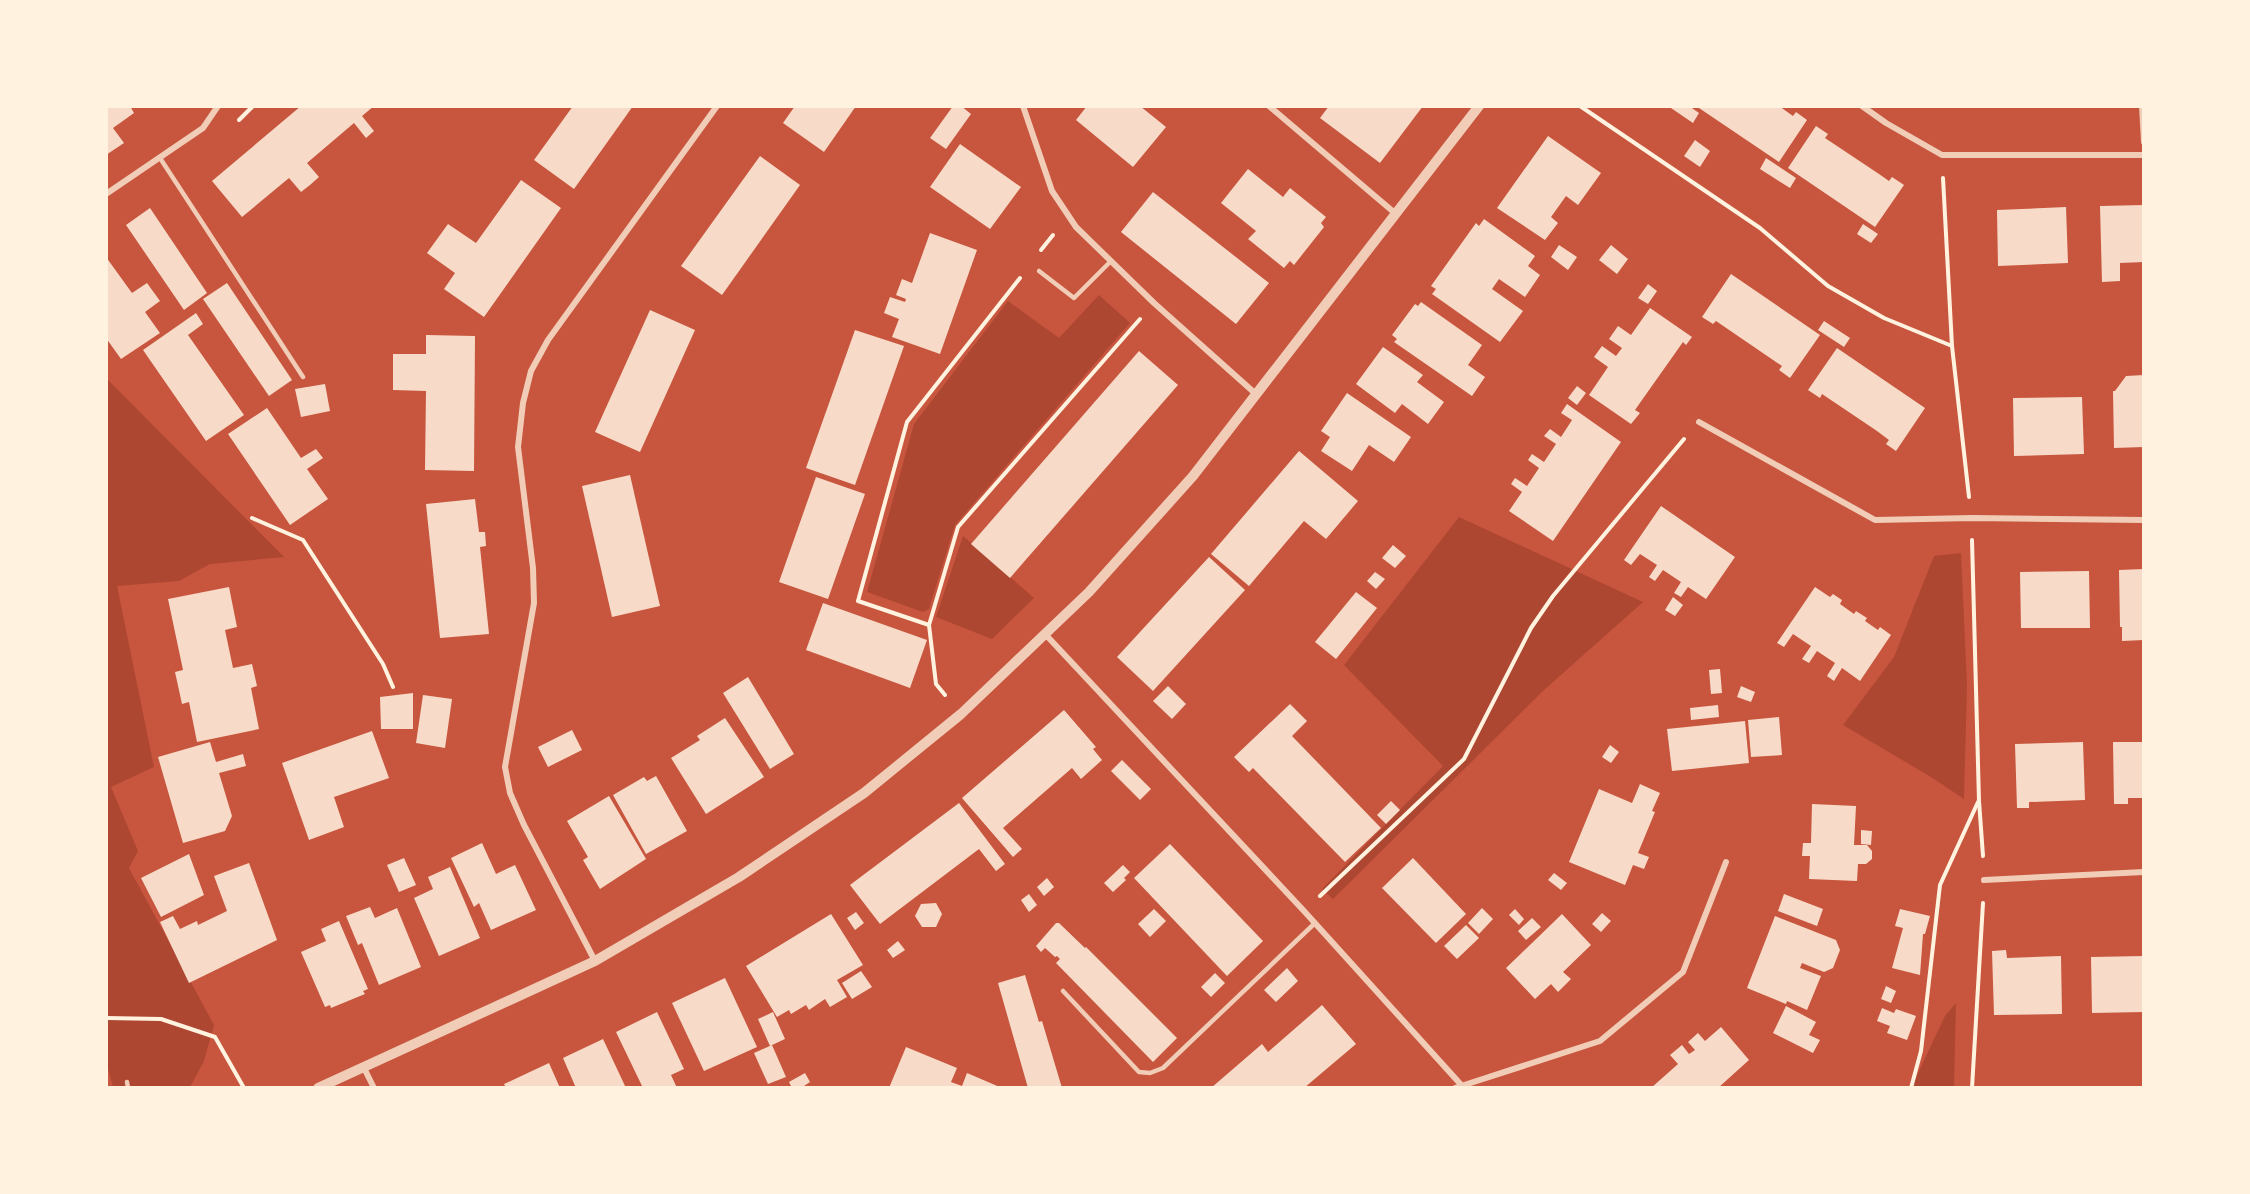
<svg xmlns="http://www.w3.org/2000/svg" width="2250" height="1194" viewBox="0 0 2250 1194" font-family="'Archivo Narrow',sans-serif">
<rect width="100%" height="100%" fill="#c8553d"/>
<g fill="#ae4732">
<path d="M1099,295l31,28 -175,202 -26,84 -6,3 -56,-20 47,-168 94,-123 51,37z"/>
<path d="M106,378l178,179 -74,7 -31,17 -62,5 37,181 -43,20 27,64 -9,17 85,157 -10,36 -14,26h-77l-6,-22z"/>
<path d="M1459,517l184,85 -99,88 -211,209 -11,-10 121,-123 -99,-101z"/>
<path d="M963,536l71,62 -42,41 -56,-22z"/>
<path d="M1961,553l6,132 -3,114 -33,-22 -88,-52 51,-68 40,-101z"/>
<path d="M1956,1003l-2,84 -43,1 34,-72z"/>
</g>
<g fill="#f7dbc8">
<path d="M106,106h24l4,7 -21,15 11,15 -18,12z"/>
<path d="M301,106h73l-12,10 12,15 -8,7 -12,-15 -47,40 12,14 -9,8 -9,7 -12,-14 -47,39 -30,-36z"/>
<path d="M573,106h60l-59,83 -40,-29z"/>
<path d="M795,106h61l-32,46 -41,-29z"/>
<path d="M953,106h8l10,8 -25,35 -16,-11z"/>
<path d="M1087,106h53l26,21 -33,40 -57,-47z"/>
<path d="M1329,106h94l-43,57 -60,-45z"/>
<path d="M1668,106h21l10,7 -6,10z"/>
<path d="M1696,106h83l14,10 3,-4 11,8 -28,42z"/>
<path d="M1816,126l12,8 -3,4 54,36 10,7 3,-4 12,8 -29,42 -87,-59z"/>
<path d="M1548,136l53,37 -23,32 -12,-9 -15,21 7,6 -13,17 -48,-32z"/>
<path d="M1695,140l15,11 -10,16 -16,-11z"/>
<path d="M960,144l61,43 -31,42 -60,-42z"/>
<path d="M760,156l40,29 -78,110 -41,-29z"/>
<path d="M1766,158l30,20 -6,10 -30,-19z"/>
<path d="M1248,169l35,28 7,-9 36,29 -5,6 3,4 -30,38 -4,-4 -6,7 -36,-29 8,-8 -35,-28z"/>
<path d="M521,180l40,28 -77,109 -40,-28 11,-16 -28,-20 21,-29 28,19z"/>
<path d="M1153,192l116,91 -33,41 -115,-92z"/>
<path d="M2144,205v57l-24,1v18l-18,1 -2,-76z"/>
<path d="M2066,207l2,56 -70,3 -1,-56z"/>
<path d="M150,208l57,85 -23,17 -58,-85z"/>
<path d="M1484,219l51,37 -7,10 12,9 -15,22 -26,-18 -7,10 31,22 -23,31 -68,-48 4,-5 -5,-3 45,-63 3,3z"/>
<path d="M1863,224l15,10 -7,9 -14,-9z"/>
<path d="M930,233l47,17 -37,104 -48,-17 7,-18 -15,-6 6,-16 15,5 1,-3 -10,-4 6,-16 10,4z"/>
<path d="M1559,245l18,12 -9,13 -17,-13z"/>
<path d="M1611,245l17,14 -11,15 -18,-14z"/>
<path d="M106,257l26,36 15,-10 13,18 -15,11 15,21 -39,26 -15,-21z"/>
<path d="M1731,274l89,61 -30,43 -11,-8 3,-4 -66,-45 -3,3 -11,-7z"/>
<path d="M227,283l65,97 -23,16 -66,-97z"/>
<path d="M1648,284l9,7 -9,13 -10,-6z"/>
<path d="M1421,302l61,43 -14,20 17,12 -13,19 -78,-54 3,-3 -5,-4 23,-31 3,2z"/>
<path d="M1650,308l42,29 -6,8 -3,-3 -41,58 -7,10 5,3 -9,11 -42,-29 19,-28 -14,-10 8,-11 14,10 6,-8 -13,-9 9,-13 13,9z"/>
<path d="M650,310l45,20 -55,122 -45,-20z"/>
<path d="M196,313l7,11 -15,11 56,80 -38,26 -63,-91z"/>
<path d="M1824,321l26,17 -6,9 -26,-17z"/>
<path d="M855,330l49,16 -49,139 -49,-17z"/>
<path d="M426,335l49,1 -1,135 -49,-1 1,-79 -33,-1v-36h33z"/>
<path d="M1383,347l40,28 -6,7 27,20 -16,22 -26,-20 -7,9 -39,-29z"/>
<path d="M1837,348l88,60 -29,43 -10,-7 3,-4 -12,-9 -55,-37 -2,4 -12,-8z"/>
<path d="M1139,351l39,34 -168,193 -39,-34z"/>
<path d="M2144,375v72l-30,1 -1,-57h2l11,-15z"/>
<path d="M325,384l5,27 -29,6 -6,-28z"/>
<path d="M1577,386l9,7 -9,12 -9,-7z"/>
<path d="M1347,393l64,44 -17,25 -25,-17 -17,26 -31,-20 9,-14 -9,-6z"/>
<path d="M2082,397l2,57 -70,2 -1,-58z"/>
<path d="M1567,404l54,38 -68,99 -44,-30 13,-19 -11,-8 4,-6 12,8 12,-18 -11,-8 4,-6 12,8 12,-18 -12,-8 6,-7 11,8 11,-17 -11,-7z"/>
<path d="M267,408l34,50 15,-9 7,9 -16,11 21,30 -38,26 -62,-91z"/>
<path d="M1299,451l59,50 -32,38 -22,-18 -55,65 -38,-32z"/>
<path d="M630,475l30,131 -48,11 -30,-131z"/>
<path d="M816,477l49,17 -37,105 -49,-17z"/>
<path d="M475,499l4,33h6l1,14 -6,1 9,87 -49,4 -14,-134z"/>
<path d="M1661,506l74,51 -29,42 -18,-12 -7,10 -7,-4 7,-11 -18,-12 -8,11 -6,-4 8,-12 -17,-11 -9,11 -7,-5z"/>
<path d="M1393,545l13,11 -11,12 -13,-10z"/>
<path d="M1209,557l36,33 -92,101 -36,-34z"/>
<path d="M2144,569v71l-22,1v-14h-2l-1,-57z"/>
<path d="M2089,571l1,57h-69l-1,-56z"/>
<path d="M1375,572l10,7 -9,10 -9,-8z"/>
<path d="M229,587l8,40 -12,3 8,38 19,-4 5,22 -6,2 8,41 -62,13 -8,-40 -7,2 -7,-32 8,-2 -15,-71z"/>
<path d="M1815,587l15,10 3,-3 9,6 -2,4 14,10 2,-3 11,7 -2,3 13,9 2,-3 11,8 -31,46 -18,-13 -8,13 -7,-5 8,-13 -18,-12 -8,12 -7,-4 9,-13 -18,-12 -9,13 -7,-4z"/>
<path d="M1356,592l21,16 -41,51 -21,-17z"/>
<path d="M1673,597l10,8 -8,11 -10,-6z"/>
<path d="M823,603l104,37 -17,48 -104,-38z"/>
<path d="M1720,669l2,24 -11,1 -2,-24z"/>
<path d="M748,677l46,77 -24,15 -47,-76z"/>
<path d="M1168,686l18,18 -14,15 -19,-18z"/>
<path d="M1741,686l14,6 -4,10 -14,-5z"/>
<path d="M413,693v36h-32l-1,-32z"/>
<path d="M423,695l29,4 -7,49 -29,-5z"/>
<path d="M1290,704l17,17 -15,15 89,92 -36,34 -92,-94 -4,4 -15,-15z"/>
<path d="M1718,705l1,12 -28,3 -1,-12z"/>
<path d="M1064,710l32,37 -3,2 9,11 -21,19 -9,-11 -69,60 19,21 -9,8 -51,-59z"/>
<path d="M1779,717l3,38 -31,2 -3,-37z"/>
<path d="M725,718l39,59 -58,37 -35,-56 29,-18 -3,-4z"/>
<path d="M1745,721l4,42 -77,8 -5,-42z"/>
<path d="M572,730l10,20 -34,17 -10,-20z"/>
<path d="M372,731l17,47 -55,19 10,30 -35,13 -27,-77z"/>
<path d="M210,742l6,20 27,-8 3,12 -27,7 13,43 -7,15 -42,12 -25,-86z"/>
<path d="M2083,742l2,58 -56,2v6h-12l-2,-64z"/>
<path d="M2113,742h31v56h-16v6h-14z"/>
<path d="M1610,745l9,7 -8,11 -9,-6z"/>
<path d="M1122,760l29,29 -11,11 -29,-29z"/>
<path d="M656,776l31,55 -41,23 -33,-59 31,-18 3,4z"/>
<path d="M1640,784l20,9 -8,18 3,1 -17,41 11,4 -5,12 -11,-4 -8,20 -56,-23 30,-73 33,14z"/>
<path d="M609,796l37,63 -46,30 -17,-29 5,-3 -21,-36z"/>
<path d="M1391,801l9,9 -14,14 -9,-9z"/>
<path d="M959,803l46,61 -9,7 -17,-22 -99,75 -30,-39z"/>
<path d="M1812,804l44,2 -2,39h13l5,6v8l-6,5h-8l-1,17 -48,-2 1,-23h-8l1,-13h8z"/>
<path d="M1861,830l11,1 -1,14 -10,-1z"/>
<path d="M482,843l14,31 19,-9 21,45 -45,20 -12,-27 -5,4 -23,-49z"/>
<path d="M1170,844l93,97 -36,35 -93,-98z"/>
<path d="M189,854l15,41 -43,22 -20,-39z"/>
<path d="M404,858l12,27 -17,7 -12,-27z"/>
<path d="M1413,858l53,56 -30,29 -54,-55z"/>
<path d="M249,863l28,77 -88,43 -29,-61 13,-6 7,13 17,-8 1,4 29,-14 -13,-35z"/>
<path d="M1123,865l7,7 -6,6 2,2 -13,12 -9,-9z"/>
<path d="M450,867l30,71 -41,18 -25,-58 19,-9 -5,-12z"/>
<path d="M1554,873l13,10 -6,7 -13,-10z"/>
<path d="M1047,878l7,9 -10,9 -7,-9z"/>
<path d="M1029,894l8,11 -8,7 -8,-12z"/>
<path d="M1784,894l39,15 -6,17 -39,-15z"/>
<path d="M936,903l6,11 -6,13h-14l-7,-11 6,-12z"/>
<path d="M370,907l5,11 22,-10 24,59 -42,18 -17,-42 -4,2 -12,-29z"/>
<path d="M1482,908l11,11 -14,15 -11,-11z"/>
<path d="M1154,909l12,12 -16,16 -12,-13z"/>
<path d="M1515,909l9,10 -5,6 -10,-10z"/>
<path d="M1900,909l30,7 -5,18h-2l-3,41 -28,-7 11,-40 -8,-2z"/>
<path d="M856,912l8,11 -9,7 -8,-12z"/>
<path d="M1602,913l9,8 -10,11 -9,-8z"/>
<path d="M831,914l32,51 -26,15 10,17 -17,10 -5,-8 -16,11 -3,-5 -15,9 -2,-4 -12,7 -31,-51z"/>
<path d="M1562,914l29,31 -28,27 8,7 -13,13 -7,-8 -16,15 -29,-31z"/>
<path d="M1775,916l61,24 4,10 -7,18 -9,4 -22,-9 -2,5 21,8 -14,34 -20,-9 -1,3 -39,-16z"/>
<path d="M1532,918l9,9 -15,13 -8,-9z"/>
<path d="M339,921l29,68 -5,2 2,3 -34,14 -1,-3 -5,2 -24,-55 25,-11 -5,-12z"/>
<path d="M1056,923h3l26,25 1,-1 91,91 -24,24 -97,-99 4,-4 -3,-3 -2,1 -10,-9 -4,4 -5,-6z"/>
<path d="M1466,925l13,13 -22,21 -13,-13z"/>
<path d="M898,941l7,9 -12,8 -6,-8z"/>
<path d="M2006,950l1,8 54,-2 1,58 -68,1 -2,-64z"/>
<path d="M2144,956v56l-52,1 -1,-56z"/>
<path d="M1287,968l11,13 -22,21 -12,-12z"/>
<path d="M861,971l11,16 -20,12 -10,-16z"/>
<path d="M1215,973l10,10 -14,14 -10,-10z"/>
<path d="M1025,975l14,47 3,-1 20,67h-34l-30,-105z"/>
<path d="M725,978l32,69 -53,24 -32,-68z"/>
<path d="M1886,986l10,5 -5,12 -10,-4z"/>
<path d="M1322,1005l34,39 -52,44h-93l51,-44 6,8z"/>
<path d="M1786,1006l30,16 -7,13 11,5 -7,13 -40,-20z"/>
<path d="M1882,1008l12,5 2,-4 20,7 -9,24 -20,-7 3,-7 -13,-5z"/>
<path d="M657,1012l27,57 -13,6 6,13h-34l-27,-56z"/>
<path d="M773,1012l12,27 -15,7 -12,-27z"/>
<path d="M1721,1027l28,33 -31,28h-67l27,-24 -8,-9 12,-10 7,9 6,-4 -7,-8 10,-9 7,8z"/>
<path d="M603,1039l23,49h-50l-13,-30z"/>
<path d="M772,1045l14,32 -18,7 -14,-31z"/>
<path d="M906,1047l51,21 -6,14 11,4 5,-13 35,15h-113z"/>
<path d="M549,1063l11,25h-54l-2,-4z"/>
<path d="M805,1073l5,9 -9,6h-9l-3,-6z"/>
</g>
<g fill="none" stroke-linecap="round" stroke-linejoin="round">
<g stroke="#fff3e0" stroke-width="4">
<path d="M1580,106l180,122 68,58 56,32 68,28"/>
<path d="M239,120l14,-14"/>
<path d="M1943,178l9,168 17,151"/>
<path d="M1041,250l12,-15"/>
<path d="M252,518l51,22 80,124 10,23"/>
<path d="M1972,540l7,261 4,55"/>
<path d="M929,625l29,-98 182,-208"/>
<path d="M945,695l-9,-11 -7,-59 -71,-24 49,-179 113,-144"/>
<path d="M1320,896l144,-137 67,-131 22,-32 131,-157"/>
<path d="M106,1018l55,1 54,18 29,51"/>
<path d="M1911,1088l10,-37 19,-166 38,-83"/>
<path d="M1972,1088l11,-185"/>
</g>
<g stroke="#f1ccb7" stroke-width="4.5">
<path d="M160,158l143,219"/>
<path d="M1039,271l35,27 37,-37"/>
<path d="M1063,991l76,81 11,1 13,-5 152,-145"/>
<path d="M127,1082l1,6"/>
</g>
<g stroke="#f1ccb7" stroke-width="6">
<path d="M1023,106l29,85 24,36 78,76 103,92"/>
<path d="M1269,106l127,108"/>
<path d="M1862,106l24,17 56,32h202"/>
<path d="M2142,106l2,36"/>
<path d="M106,194l97,-66 15,-22"/>
<path d="M1699,422l176,98 97,-2 172,2"/>
<path d="M1046,635l258,276 160,177"/>
<path d="M1984,880l160,-8"/>
<path d="M595,961l-71,-136 -14,-32 -5,-26 29,-164 -1,-35 -15,-121 5,-44 8,-32 17,-31 169,-234"/>
<path d="M364,1068l10,20"/>
<path d="M1455,1088l145,-47 83,-69 43,-110"/>
</g>
<path stroke="#f1ccb7" stroke-width="10" d="M318,1088l277,-127 144,-84 125,-84 97,-79 128,-122 104,-116 286,-370"/>
</g>
<rect width="2250" height="1194" fill="none" stroke="#fff3e0" stroke-width="216"/>
</svg>
